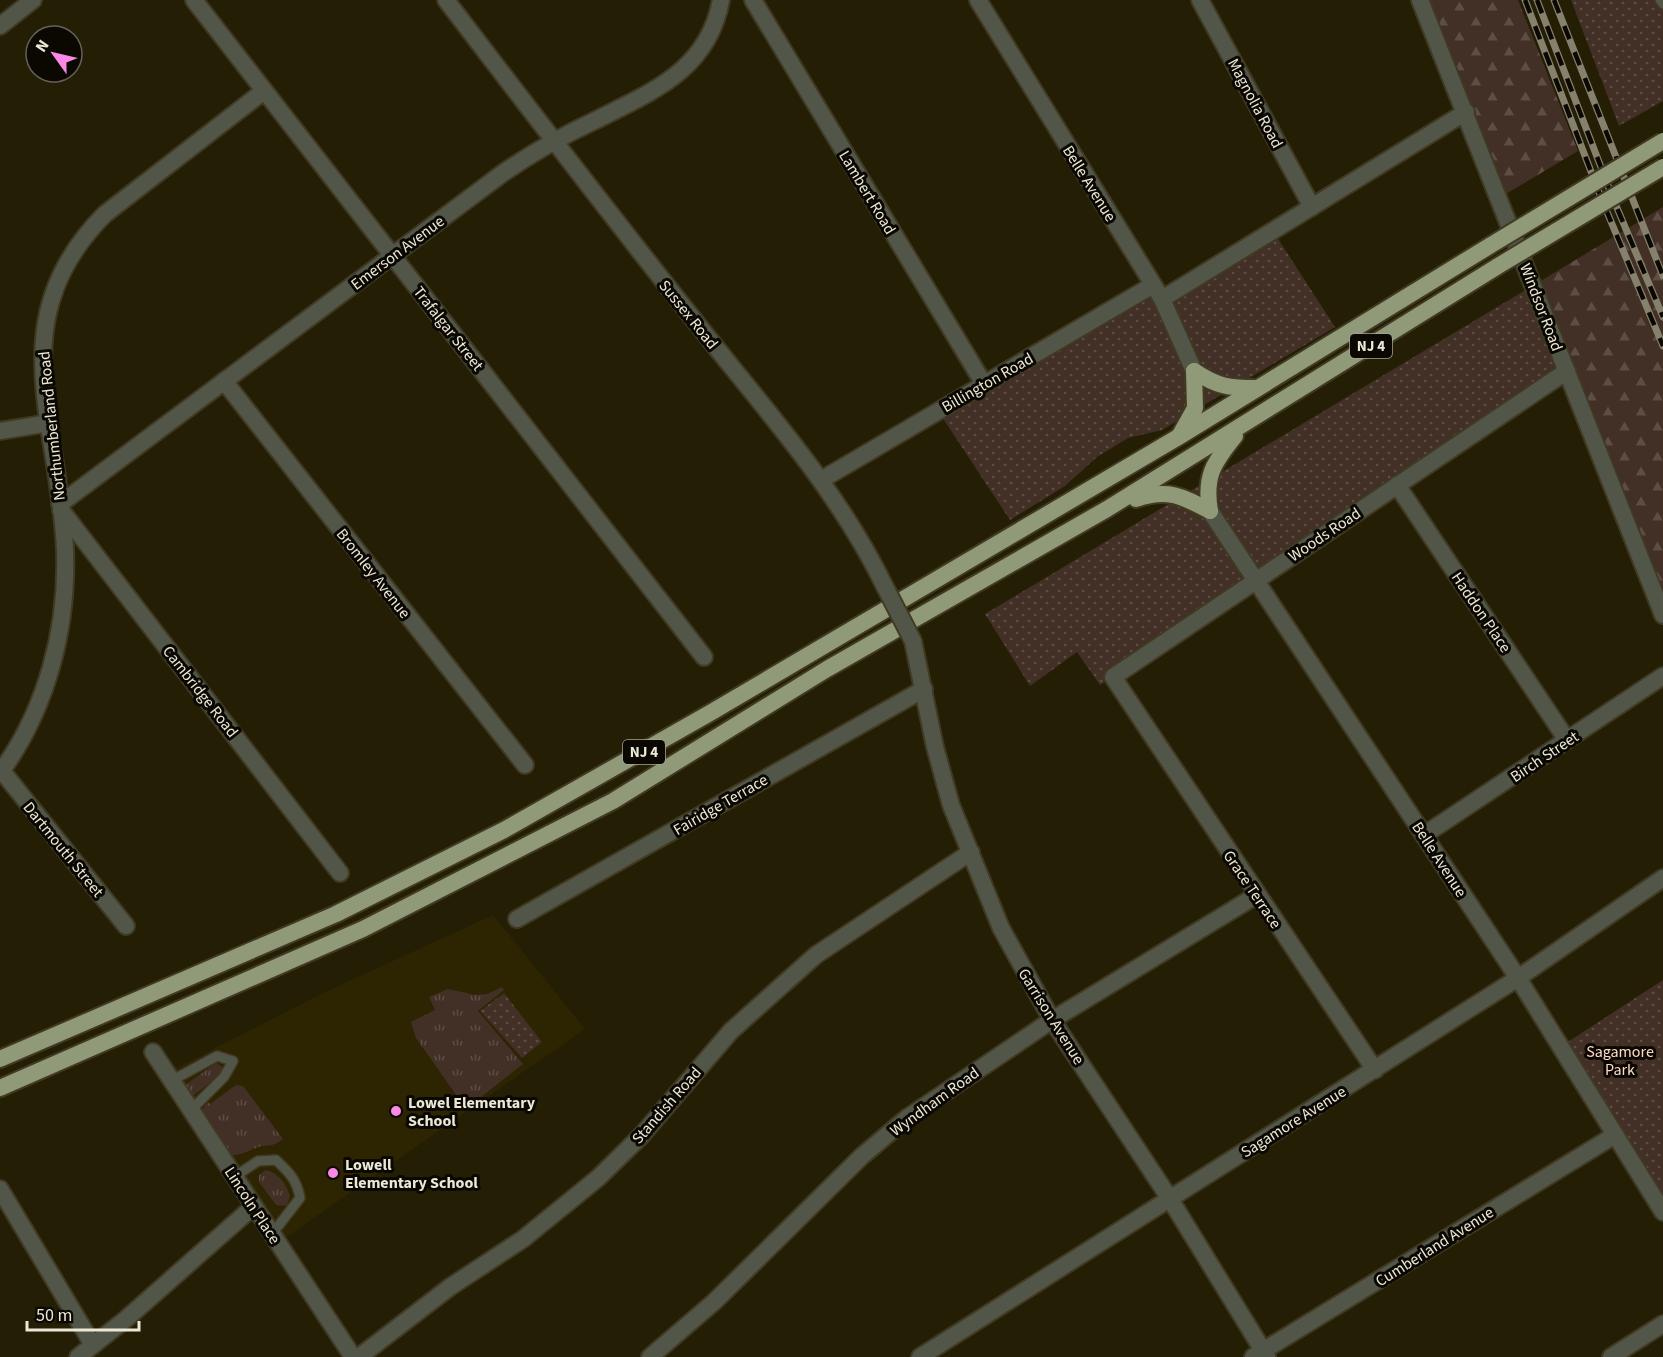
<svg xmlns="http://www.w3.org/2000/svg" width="1663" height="1357" viewBox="0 0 1663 1357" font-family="'Source Sans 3',sans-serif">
<defs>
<pattern id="grass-tufts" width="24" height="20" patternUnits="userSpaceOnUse" patternTransform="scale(1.5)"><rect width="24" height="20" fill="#422f25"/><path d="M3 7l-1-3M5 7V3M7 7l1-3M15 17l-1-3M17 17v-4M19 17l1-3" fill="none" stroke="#5d4d44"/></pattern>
<pattern id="forest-firs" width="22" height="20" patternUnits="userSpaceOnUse" patternTransform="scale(1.5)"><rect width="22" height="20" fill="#422f25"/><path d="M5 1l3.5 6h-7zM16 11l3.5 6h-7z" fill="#5d4d44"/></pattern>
<pattern id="park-dots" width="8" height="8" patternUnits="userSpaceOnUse" patternTransform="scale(1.5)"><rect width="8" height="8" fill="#422f25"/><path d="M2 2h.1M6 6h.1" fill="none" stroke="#5d4d44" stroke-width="1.8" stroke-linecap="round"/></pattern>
</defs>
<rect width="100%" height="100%" fill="#241e05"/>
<path fill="#2d2402" d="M493,915l92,114 -307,214 -112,-170 157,-80z"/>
<g fill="url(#grass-tufts)">
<path d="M502,987l2,3 -26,21 45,53 -57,45 -50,-71 -5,-16 24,-12 -6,-13 19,-8 27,6 12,-1z"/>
<path d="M216,1063l8,5 -2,6 -31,23 -10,-9z"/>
<path d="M236,1085l7,1 40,53c-13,10 -15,4 -27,9 -11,4 -15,8 -28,7l-27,-44 7,-9 2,2z"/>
<path d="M266,1170c13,3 20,14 24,26l-3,10 -11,-1 -17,-23v-7z"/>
</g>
<g fill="url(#forest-firs)">
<path d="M1420,0h98l60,151 -79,47z"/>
<path d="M1663,207v408l-129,-330z"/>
</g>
<g fill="url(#park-dots)">
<path d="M1571,0h92v101l-44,25z"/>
<path d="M1273,231l62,96 -173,103 -34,8 -31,19 -32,29 -55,34 -72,-109 215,-126 8,14z"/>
<path d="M1534,285l33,86 -467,314 -23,-33 -47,34 -45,-72z"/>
<path d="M1663,980v232l-103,-165z"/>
<path d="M504,993l38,49 -20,16 -42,-47z"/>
</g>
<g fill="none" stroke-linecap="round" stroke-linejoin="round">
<g stroke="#403a23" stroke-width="12">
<g id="service">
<path d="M1660,0l3,4"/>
<path d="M171,1081l46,-25 16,5 -9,16 -33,33"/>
<path d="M234,1177l24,-16 18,-1c13,12 21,20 24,38l-28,36"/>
</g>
</g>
<g stroke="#403a23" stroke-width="20">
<g id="minor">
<path d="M194,0l510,657"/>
<path d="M753,0l231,384"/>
<path d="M978,0l184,299 32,72"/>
<path d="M1200,0l112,207"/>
<path d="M0,26l33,-26"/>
<path d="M1162,299l304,-187"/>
<path d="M224,381l301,384"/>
<path d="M0,431l49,-8"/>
<path d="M821,480l332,-195"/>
<path d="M1397,485l170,255"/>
<path d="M60,504l443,-331c29,-20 59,-37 91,-52 57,-29 114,-50 127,-121"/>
<path d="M61,510l279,363"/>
<path d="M1210,511l308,467 145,234"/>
<path d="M2,771l124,155"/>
<path d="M0,773c47,-64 68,-145 65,-224 -6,-127 -65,-230 40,-335l159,-123"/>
<path d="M1424,835l239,-159"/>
<path d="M517,919l407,-230"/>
<path d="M153,1052l200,305"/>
<path d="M1375,1070l-262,-393 454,-306"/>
<path d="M0,1189l93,156"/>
<path d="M78,1357l48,-38 128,-113"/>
<path d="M359,1357l91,-70 73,-48 75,-61 43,-42 90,-105 85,-76 155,-103"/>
<path d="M650,1357l64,-55 148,-146 45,-38 145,-98 205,-125"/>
<path d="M920,1357l598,-379 145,-100"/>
<path d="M1253,1357l362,-222"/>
<path d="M1611,1357l52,-33"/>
</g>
</g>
<g stroke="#403a23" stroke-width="20">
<g id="tertiary">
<path d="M446,0c81,106 162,212 245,316 68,87 145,170 193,269"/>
<path d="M1420,0l243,615"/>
<path d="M913,641l22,106 16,58 50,123 51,92 118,179 97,158"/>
</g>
</g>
<g stroke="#403a23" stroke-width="20">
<g id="trunk">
<path d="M1194,371c24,16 35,17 63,17"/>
<path d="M1180,435l15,-27 -1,-37"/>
<path d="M1136,499c31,-11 46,-3 74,12"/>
<path d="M1210,511c-6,-35 4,-49 25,-75"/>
<path d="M0,1059l336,-145 168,-84 206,-117 470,-277 311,-191"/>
<path d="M0,1088l363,-159 250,-128 214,-132 280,-160 391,-243"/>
</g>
</g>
<use href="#service" stroke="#525648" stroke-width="9"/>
<use href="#minor" stroke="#525648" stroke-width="16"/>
<use href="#tertiary" stroke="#525648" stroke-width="16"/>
<use href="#trunk" stroke="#909978" stroke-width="16"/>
<g stroke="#85816c" stroke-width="7">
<g id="rail">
<path d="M1525,0l77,200 61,146"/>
<path d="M1537,0l75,196 51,121"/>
<path d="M1554,0l109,276"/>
</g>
</g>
<use href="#rail" stroke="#0b0802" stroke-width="4.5" stroke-dasharray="14" stroke-linecap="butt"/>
<g stroke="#403a23" stroke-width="20" stroke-linecap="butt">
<path id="tertiary-bridge" d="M884,585l29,56"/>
</g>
<g stroke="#403a23" stroke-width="20" stroke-linecap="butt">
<g id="trunk-bridge">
<path d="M1491,245l172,-104"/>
<path d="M1498,266l165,-99"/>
</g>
</g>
<use href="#tertiary-bridge" stroke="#525648" stroke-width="16"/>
<use href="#trunk-bridge" stroke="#909978" stroke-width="16"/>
</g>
<g fill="#fb87e6" stroke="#0b0802" stroke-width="2">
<circle cx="396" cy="1111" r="6"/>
<circle cx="333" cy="1173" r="6"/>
</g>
<g text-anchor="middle" stroke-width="6" stroke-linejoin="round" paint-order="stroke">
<g fill="#0b0802" stroke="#a8a598" stroke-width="1.5">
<rect x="1350" y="334" width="42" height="24" rx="4.5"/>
<rect x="623" y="740" width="42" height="24" rx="4.5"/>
</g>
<g font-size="15" font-weight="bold" fill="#ebe8d8">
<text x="1371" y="351">NJ 4</text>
<text x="644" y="757">NJ 4</text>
</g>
<g font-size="16" fill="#ebe8d8" stroke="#0b0802">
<text transform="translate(1256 103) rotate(62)" y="6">Magnolia Road</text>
<text transform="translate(1090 183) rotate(58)" y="6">Belle Avenue</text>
<text transform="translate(868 192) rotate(59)" y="6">Lambert Road</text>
<text transform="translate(397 252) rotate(-37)" y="6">Emerson Avenue</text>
<text transform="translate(1542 307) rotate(69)" y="6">Windsor Road</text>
<text transform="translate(689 314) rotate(51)" y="6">Sussex Road</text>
<text transform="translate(449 328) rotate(52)" y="6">Trafalgar Street</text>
<text transform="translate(987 382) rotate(-30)" y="6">Billington Road</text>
<text transform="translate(51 426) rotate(-96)" y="6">Northumberland Road</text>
<text transform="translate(1324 534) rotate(-34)" y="6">Woods Road</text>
<text transform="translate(374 573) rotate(52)" y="6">Bromley Avenue</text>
<text transform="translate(1482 612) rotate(56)" y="6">Haddon Place</text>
<text transform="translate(201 691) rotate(52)" y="6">Cambridge Road</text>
<text transform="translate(1544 756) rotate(-34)" y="6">Birch Street</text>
<text transform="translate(720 804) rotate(-30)" y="6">Fairidge Terrace</text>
<text transform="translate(64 849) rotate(51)" y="6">Dartmouth Street</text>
<text transform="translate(1440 859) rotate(57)" y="6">Belle Avenue</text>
<text transform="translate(1253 889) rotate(56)" y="6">Grace Terrace</text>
<text transform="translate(1052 1016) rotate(58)" y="6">Garrison Avenue</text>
<text transform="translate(934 1101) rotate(-36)" y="6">Wyndham Road</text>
<text transform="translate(666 1105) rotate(-49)" y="6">Standish Road</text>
<text transform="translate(1293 1121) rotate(-32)" y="6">Sagamore Avenue</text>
<text transform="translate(253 1205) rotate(57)" y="6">Lincoln Place</text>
<text transform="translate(1434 1246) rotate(-32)" y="6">Cumberland Avenue</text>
</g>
<g font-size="16" fill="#fed8c6" stroke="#0b0802">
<text x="1620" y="1057">Sagamore<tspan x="1620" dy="18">Park</tspan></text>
</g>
<g font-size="16" font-weight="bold" fill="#ebe8d8" stroke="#0b0802" text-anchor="start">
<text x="408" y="1108">Lowel Elementary<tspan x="408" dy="18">School</tspan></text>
<text x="345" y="1170">Lowell<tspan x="345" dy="18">Elementary School</tspan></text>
</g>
</g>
<g transform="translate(54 54) rotate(304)"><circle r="28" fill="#0b0802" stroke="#656258" stroke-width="1.5"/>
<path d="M0-4.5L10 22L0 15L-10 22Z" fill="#fb87e6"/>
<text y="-9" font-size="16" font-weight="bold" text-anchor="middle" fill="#ebe8d8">N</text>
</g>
<path d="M27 1321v9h112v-9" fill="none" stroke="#ebe8d8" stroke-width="3"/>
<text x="36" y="1321" font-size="18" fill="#ebe8d8" stroke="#0b0802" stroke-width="4.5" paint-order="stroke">50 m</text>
</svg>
